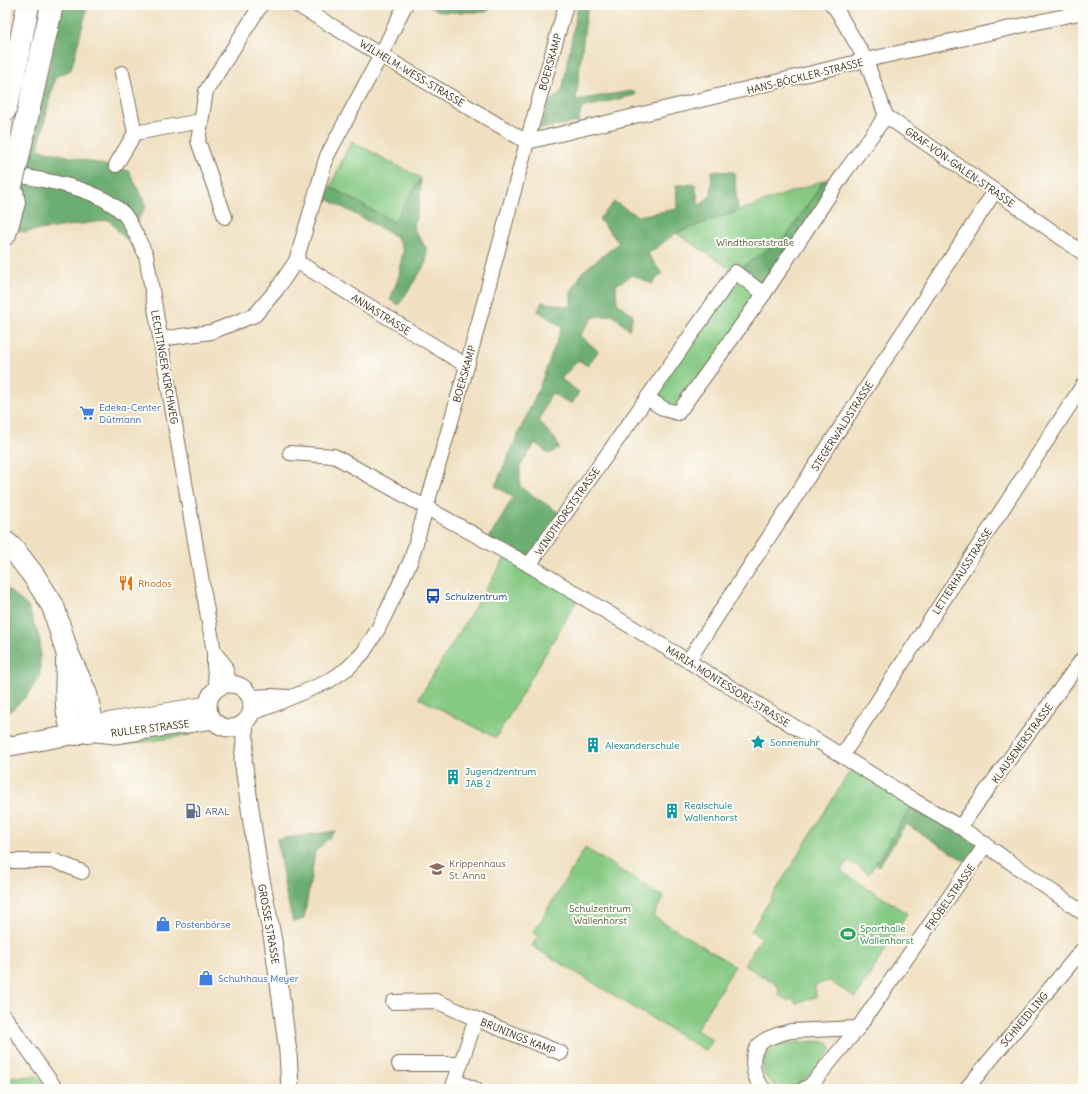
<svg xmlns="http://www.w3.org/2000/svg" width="1088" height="1094" viewBox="0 0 1088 1094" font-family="Delius,sans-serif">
<rect width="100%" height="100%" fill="#fdfcf7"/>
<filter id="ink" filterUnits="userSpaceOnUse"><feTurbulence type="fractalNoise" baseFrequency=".025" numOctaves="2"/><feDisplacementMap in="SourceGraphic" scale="8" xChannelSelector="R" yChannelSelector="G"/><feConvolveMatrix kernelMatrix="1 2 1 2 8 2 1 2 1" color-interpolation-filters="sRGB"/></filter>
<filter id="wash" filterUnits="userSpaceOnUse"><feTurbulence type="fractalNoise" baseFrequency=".012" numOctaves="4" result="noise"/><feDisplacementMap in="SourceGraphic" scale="16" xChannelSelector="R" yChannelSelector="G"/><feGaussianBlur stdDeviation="0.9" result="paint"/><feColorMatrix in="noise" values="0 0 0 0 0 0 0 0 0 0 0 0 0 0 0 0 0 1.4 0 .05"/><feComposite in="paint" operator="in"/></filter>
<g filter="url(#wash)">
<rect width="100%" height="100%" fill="#f0e0c1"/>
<g fill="#85c983" stroke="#607a50">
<path d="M351,141l70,37 -27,44 -64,-35z"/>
<path d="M844,173l-166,240 -31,-15 88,-126 -59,-39z"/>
<path d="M508,553l72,42 -84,143 -77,-40z"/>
<path d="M190,729l1,6 -67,10v-2l29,-9z"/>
<path d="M854,764l61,37 -46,73 -21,-14 -7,11 66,42 -51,85 -27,-17 -14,4 1,12 -20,6 -4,-4 -4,2 -9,-6 -1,-9 -34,-21 17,-27 -10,-7z"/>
<path d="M585,848l79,49 -11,19 82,50 -39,64 17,10 -7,11 -174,-105 6,-10 -5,-3z"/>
<path d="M816,1041l12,1 4,8c-11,12 -24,31 -40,37 -23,7 -40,-22 -21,-37 9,-8 33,-8 45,-9z"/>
<path d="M37,1076l10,13h-42v-12z"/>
</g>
<g fill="#6cad71" stroke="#546c48">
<path d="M63,5h25l-17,65 -16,7 -17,72 91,22 17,35 -20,34 -17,-20 -84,12 -15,-3 25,-98z"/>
<path d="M425,5h71l-10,7h-44z"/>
<path d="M578,5h11l-3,11 -10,84 55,-9 4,1v3l-53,13 -4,14 -38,7 9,-27 13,-11z"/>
<path d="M712,171l22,1 4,39 -62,22 -28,21 14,20 -10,10 -19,-9 -17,10 1,18 16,12 -4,15 -16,-15 -19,2 -14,18 18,16 -10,15 -10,-6 -17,19 18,13 -7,12 -21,-11 -12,29 16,17 4,9 -10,6 -14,-11 -15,24v20l44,29 -35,49 -42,-23 26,-45 -18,-11 44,-98 23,-61 -24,-16 4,-9 29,5v-15l12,-21 36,-28 -20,-24 15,-17 24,14 39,-7 -1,-24 19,-1 4,22 12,-11z"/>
<path d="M844,173l-80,121 -29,-22 52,-36 36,-55z"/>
<path d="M421,178l-2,27 -6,23 14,21 -1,14 -27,42 -9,-5 9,-24 4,-26 -6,-13 -70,-38 3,-12 64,35z"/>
<path d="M5,587l23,20 12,33v35l-12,20 -18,16 -5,2z"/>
<path d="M915,801l71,43 -15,21 -65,-41 -27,42 -4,-2z"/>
<path d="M336,831l-21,21 -11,67 -11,3 -7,-28 -9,-55z"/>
</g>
</g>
<g filter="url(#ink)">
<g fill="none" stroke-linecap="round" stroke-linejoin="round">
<g stroke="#7a6a57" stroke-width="16">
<g id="minor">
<path d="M297,5l230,137 339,-82 217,-48"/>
<path d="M832,5l4,4 30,51 20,56 109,75 88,62"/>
<path d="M122,73l13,60"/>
<path d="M116,165l19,-32 66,-12"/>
<path d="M7,173c38,8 89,13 117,41 6,6 17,32 22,41l68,397v14l3,23"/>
<path d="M225,217l-27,-76 8,-50 55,-86"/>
<path d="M296,261l171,105"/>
<path d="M160,339l51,-7 44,-17 22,-26 19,-28 31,-105 54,-101 24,-50"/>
<path d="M647,398l88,-126 29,22"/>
<path d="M290,453l44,3 195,109 159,96 227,140 45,26 123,86"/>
<path d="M529,565l118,-167 17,11 14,4 86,-119 80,-121 42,-57"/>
<path d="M214,652l10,12 6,20"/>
<path d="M688,661l307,-470"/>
<path d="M251,697l19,-1 19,1"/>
<path d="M252,713l19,-7 58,-25 19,-13 15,-15 14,-22 10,-20 24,-51 56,-194 60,-224 39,-137"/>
<path d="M842,756l241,-371"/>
<path d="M960,827l123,-169"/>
<path d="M5,861h50l27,11"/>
<path d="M393,1002l43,-1 40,18 -24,70"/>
<path d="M5,1017l51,72"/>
<path d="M476,1019l85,34"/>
<path d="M399,1064h62"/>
<path d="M455,1081l20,8"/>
<path d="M764,1089c-12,-11 -16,-35 -2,-47 6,-5 21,-9 29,-11l67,-3"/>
<path d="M804,1089l7,-4 47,-57 128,-184"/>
<path d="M966,1089l117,-140"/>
</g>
</g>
<g stroke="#7a6a57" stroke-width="19">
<g id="tertiary">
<circle cx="230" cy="706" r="22"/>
<path d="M244,724l1,18 -2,18 15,104 15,77 7,50 8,61 2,37"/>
<path d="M88,732l27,3 98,-15"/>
<path d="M88,732l17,-10 103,-17"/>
</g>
</g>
<g stroke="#7a6a57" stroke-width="21">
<path id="secondary" d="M5,747l83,-15"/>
</g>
<g stroke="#7a6a57" stroke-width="24">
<g id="trunk">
<path d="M5,110l8,-30 15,-75"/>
<path d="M17,162l35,-157"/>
<path d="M5,234l9,-32 -3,-16"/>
<path d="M5,542l9,8 20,26 19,30 14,46 19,42 5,23 -3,15"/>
<path d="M67,661c0,24 -4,52 8,73"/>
</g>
</g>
<use href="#minor" stroke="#fff" stroke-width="14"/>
<use href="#tertiary" stroke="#fff" stroke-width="17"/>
<use href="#secondary" stroke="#fff" stroke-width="19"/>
<use href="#trunk" stroke="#fff" stroke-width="22"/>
<g stroke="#7a6a57" stroke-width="24" stroke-linecap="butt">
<path id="trunk-bridge" d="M11,186l6,-24"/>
</g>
<use href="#trunk-bridge" stroke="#fff" stroke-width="22"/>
</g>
</g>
<defs>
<g id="supermarket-bare" transform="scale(1.2)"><path d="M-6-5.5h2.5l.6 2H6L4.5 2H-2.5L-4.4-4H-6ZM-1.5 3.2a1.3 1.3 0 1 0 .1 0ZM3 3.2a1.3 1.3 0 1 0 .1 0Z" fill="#3f7fe0" stroke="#fdfcf7" stroke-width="2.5" paint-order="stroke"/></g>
<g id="restaurant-bare" transform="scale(1.2)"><path d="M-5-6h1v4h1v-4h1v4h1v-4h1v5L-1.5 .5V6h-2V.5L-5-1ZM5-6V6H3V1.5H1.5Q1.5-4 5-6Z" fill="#e8710a" stroke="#fdfcf7" stroke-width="2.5" paint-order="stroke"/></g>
<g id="bus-bare" transform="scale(1.2)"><path d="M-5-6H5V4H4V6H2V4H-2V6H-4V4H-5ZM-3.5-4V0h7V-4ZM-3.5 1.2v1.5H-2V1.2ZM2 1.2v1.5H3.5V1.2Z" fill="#1a4fb4" stroke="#fdfcf7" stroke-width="2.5" paint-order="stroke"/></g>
<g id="sight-bare" transform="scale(1.2)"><path d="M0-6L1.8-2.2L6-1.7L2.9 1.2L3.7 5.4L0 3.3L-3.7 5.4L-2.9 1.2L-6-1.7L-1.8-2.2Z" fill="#0f9aa8" stroke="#fdfcf7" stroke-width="2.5" paint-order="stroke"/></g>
<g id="building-bare" transform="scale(1.2)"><path d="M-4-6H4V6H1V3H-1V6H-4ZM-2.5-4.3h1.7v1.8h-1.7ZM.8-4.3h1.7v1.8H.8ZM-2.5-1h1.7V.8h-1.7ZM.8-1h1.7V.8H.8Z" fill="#0f9aa8" stroke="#fdfcf7" stroke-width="2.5" paint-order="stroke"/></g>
<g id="fuel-bare" transform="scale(1.2)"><path d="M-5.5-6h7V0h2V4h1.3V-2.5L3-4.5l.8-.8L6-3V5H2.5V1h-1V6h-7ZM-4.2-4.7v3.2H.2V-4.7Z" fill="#5c6f8a" stroke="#fdfcf7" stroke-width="2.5" paint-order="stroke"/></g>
<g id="school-bare" transform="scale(1.2)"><path d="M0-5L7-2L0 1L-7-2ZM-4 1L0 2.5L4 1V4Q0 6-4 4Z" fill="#8d6e63" stroke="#fdfcf7" stroke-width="2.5" paint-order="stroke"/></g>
<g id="shop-bare" transform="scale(1.2)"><path d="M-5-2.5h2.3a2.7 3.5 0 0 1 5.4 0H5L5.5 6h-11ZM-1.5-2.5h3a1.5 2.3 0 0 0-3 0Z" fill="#3f7fe0" stroke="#fdfcf7" stroke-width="2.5" paint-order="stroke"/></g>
<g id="stadium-bare" transform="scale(1.2)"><path d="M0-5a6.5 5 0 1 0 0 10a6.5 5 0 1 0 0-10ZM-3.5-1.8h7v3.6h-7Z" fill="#2e9e5b" stroke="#fdfcf7" stroke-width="2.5" paint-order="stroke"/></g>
</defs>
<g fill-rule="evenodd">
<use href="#supermarket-bare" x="87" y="413"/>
<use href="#restaurant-bare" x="126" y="583"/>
<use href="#bus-bare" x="433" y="596"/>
<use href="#sight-bare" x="758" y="742"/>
<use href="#building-bare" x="593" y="745"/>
<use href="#building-bare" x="453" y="777"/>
<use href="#fuel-bare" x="193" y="811"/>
<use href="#building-bare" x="672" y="811"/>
<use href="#school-bare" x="437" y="869"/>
<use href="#shop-bare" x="163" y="924"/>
<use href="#stadium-bare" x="848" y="934"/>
<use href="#shop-bare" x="206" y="978"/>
</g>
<g text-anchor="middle" stroke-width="4" stroke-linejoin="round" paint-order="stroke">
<g font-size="10" fill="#3b2a1e" stroke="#fdfcf7">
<text transform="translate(550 62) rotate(-74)" y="4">BOERSKAMP</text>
<text transform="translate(412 73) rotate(31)" y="4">WILHELM-WESS-STRASSE</text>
<text transform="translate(805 76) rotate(-14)" y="4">HANS-BÖCKLER-STRASSE</text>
<text transform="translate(960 167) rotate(35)" y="4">GRAF-VON-GALEN-STRASSE</text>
<text transform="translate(381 314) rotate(32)" y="4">ANNASTRASSE</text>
<text transform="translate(165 367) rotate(80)" y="4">LECHTINGER KIRCHWEG</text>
<text transform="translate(464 374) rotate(-74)" y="4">BOERSKAMP</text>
<text transform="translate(842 426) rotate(-57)" y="4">STEGERWALDSTRASSE</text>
<text transform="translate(567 511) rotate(-55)" y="4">WINDTHORSTSTRASSE</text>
<text transform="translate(962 571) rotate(-57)" y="4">LETTERHAUSSTRASSE</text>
<text transform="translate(728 686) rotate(32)" y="4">MARIA-MONTESSORI-STRASSE</text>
<text transform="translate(150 728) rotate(-7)" y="4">RULLER STRASSE</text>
<text transform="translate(1022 743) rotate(-54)" y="4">KLAUSENERSTRASSE</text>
<text transform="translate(950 897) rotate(-55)" y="4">FRÖBELSTRASSE</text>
<text transform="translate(269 924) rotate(80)" y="4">GROSSE STRASSE</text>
<text transform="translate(1024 1019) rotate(-50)" y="4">SCHNEIDLING</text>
<text transform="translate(518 1036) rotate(22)" y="4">BRUNINGS KAMP</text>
</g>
<g font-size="10" fill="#515a3c" stroke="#fdfcf7">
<text x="755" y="246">Windthorststraße</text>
<text x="600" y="912">Schulzentrum<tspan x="600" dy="12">Wallenhorst</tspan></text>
</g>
<g font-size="10" fill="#366cbe" stroke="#fdfcf7" text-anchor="start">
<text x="99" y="411">Edeka-Center<tspan x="99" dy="12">Dütmann</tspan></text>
<text x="175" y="928">Postenbörse</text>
<text x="218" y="982">Schuhhaus Meyer</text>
</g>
<g font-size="10" fill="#c56008" stroke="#fdfcf7" text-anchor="start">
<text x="138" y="587">Rhodos</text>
</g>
<g font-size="10" fill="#164399" stroke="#fdfcf7" text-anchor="start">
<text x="445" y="600">Schulzentrum</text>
</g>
<g font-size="10" fill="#0d838f" stroke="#fdfcf7" text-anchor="start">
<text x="770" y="746">Sonnenuhr</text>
<text x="605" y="749">Alexanderschule</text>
<text x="465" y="775">Jugendzentrum<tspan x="465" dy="12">JAB 2</tspan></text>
<text x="684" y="809">Realschule<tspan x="684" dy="12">Wallenhorst</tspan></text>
</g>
<g font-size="10" fill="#4e5e75" stroke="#fdfcf7" text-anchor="start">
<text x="205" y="815">ARAL</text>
</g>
<g font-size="10" fill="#785e54" stroke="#fdfcf7" text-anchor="start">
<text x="449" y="867">Krippenhaus<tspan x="449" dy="12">St. Anna</tspan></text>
</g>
<g font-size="10" fill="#27864d" stroke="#fdfcf7" text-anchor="start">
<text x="860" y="932">Sporthalle<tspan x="860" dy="12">Wallenhorst</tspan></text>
</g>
</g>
<rect width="1088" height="1094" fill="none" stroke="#fdfcf7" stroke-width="20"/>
</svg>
